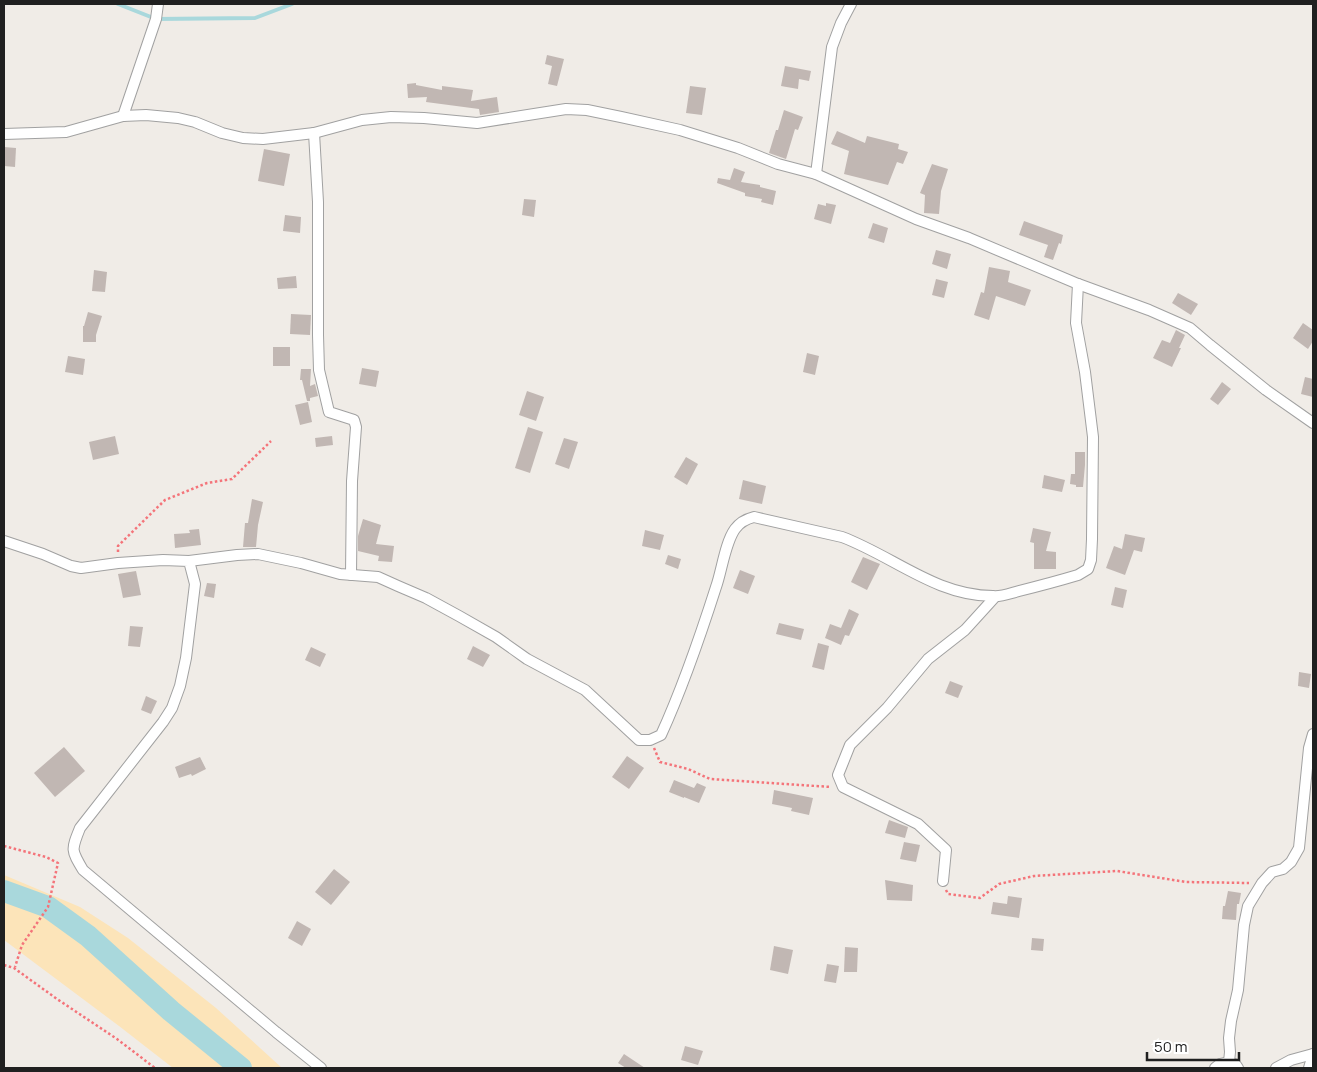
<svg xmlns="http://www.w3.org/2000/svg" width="1317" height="1072" viewBox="0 0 1317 1072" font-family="Manrope,sans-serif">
<rect width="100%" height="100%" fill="#f0ece7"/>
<path fill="#fce4b9" d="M4,875l76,32 48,31 88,70 66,60h-109l-54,-42 -115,-86z"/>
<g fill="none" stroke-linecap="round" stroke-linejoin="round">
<path stroke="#a9d8dc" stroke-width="4" d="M118,4l38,15 99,-1 37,-14"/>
<path stroke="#a9d8dc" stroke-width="22" d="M4,891l44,16 40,29 83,75 70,57"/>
</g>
<g fill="#c1b7b3">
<path d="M547,55l17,4 -7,27 -9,-2 4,-18 -7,-2z"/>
<path d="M785,66l26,5 -2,10 -10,-2 -1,10 -17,-3z"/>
<path d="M416,83v2l26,5v-4l31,4 -2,11 26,-4 2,15 -19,3 -1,-6 -53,-7 1,-5 -19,1 -1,-14z"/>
<path d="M690,86l16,2 -4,27 -16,-2z"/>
<path d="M784,110l19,7 -5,13 -3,-1 -9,30 -17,-6 7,-23h2z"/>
<path d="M837,131l28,12 2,-7 32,8 -1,5 10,3 -5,12 -6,-2 -9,23 -44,-11 5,-23 -18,-7z"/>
<path d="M4,147l12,1 -1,19 -11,-1z"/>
<path d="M264,149l26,5 -6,32 -26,-5z"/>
<path d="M932,164l16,5 -7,22 -2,23 -15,-1 1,-18 -5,-2z"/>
<path d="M734,168l11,4 -4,10 19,3v2l16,4 -3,14 -12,-3 1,-3 -17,-3v-3l-28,-10 1,-5 12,2z"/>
<path d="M524,199l12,1 -2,17 -12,-2z"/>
<path d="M826,203l10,2 -5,19 -17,-5 4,-15 8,2z"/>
<path d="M285,215l16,2 -1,16 -17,-2z"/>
<path d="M1024,221l39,14 -2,9 -2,-1 -6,17 -9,-3 4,-12 -29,-10z"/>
<path d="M873,223l15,5 -4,15 -16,-5z"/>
<path d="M936,250l15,4 -4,15 -15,-5z"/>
<path d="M989,267l21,4 -2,11 23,8 -6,16 -29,-10 -7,24 -15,-5 7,-23 3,1z"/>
<path d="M94,270l13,2 -2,20 -13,-1z"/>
<path d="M296,276l1,12 -19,1 -1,-11z"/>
<path d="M936,279l12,3 -4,16 -12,-3z"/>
<path d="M1178,293l20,11 -7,11 -19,-12z"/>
<path d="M88,312l14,4 -6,19v7h-13v-16h1z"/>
<path d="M291,314l20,1 -1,20 -20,-1z"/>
<path d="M1303,323l10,7v11l-5,8 -15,-11z"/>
<path d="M1176,330l9,5 -6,13h2l-9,19 -19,-9 9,-18 8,3z"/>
<rect x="273" y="347" width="17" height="19"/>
<path d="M807,353l12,3 -4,19 -12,-3z"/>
<path d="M68,356l17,3 -2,16 -18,-3z"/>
<path d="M362,368l17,3 -3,16 -17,-3z"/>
<path d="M301,369h10l-1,17 5,-2 3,12 -8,2v3h-3l-5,-21h-2z"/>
<path d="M1305,377l8,2v18l-12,-3z"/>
<path d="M1222,382l9,7 -13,16 -8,-6z"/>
<path d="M527,391l17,6 -8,24 -17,-6z"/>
<path d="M308,402l4,20 -12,3 -5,-20z"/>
<path d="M528,427l15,5 -13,41 -15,-5z"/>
<path d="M115,436l4,18 -26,6 -4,-18z"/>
<path d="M332,436l1,9 -17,2 -1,-9z"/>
<path d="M564,438l14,4 -9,27 -14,-5z"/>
<path d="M1075,452h10v13l-2,22h-7v-2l-6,-1 1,-10h4z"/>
<path d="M686,457l12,7 -11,21 -13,-8z"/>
<path d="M1044,475l21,5 -3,12 -20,-4z"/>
<path d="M743,480l23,6 -4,18 -23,-5z"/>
<path d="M252,499l11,3 -5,23 -2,22h-13l2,-24h3z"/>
<path d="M363,519l18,6 -5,19 18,2 -2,16 -14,-1 1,-5 -21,-5v-15z"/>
<path d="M1033,528l18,4 -5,19 10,1v17h-22v-26l-4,-1z"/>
<path d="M199,529l2,16 -26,3 -1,-14 16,-1 -1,-3z"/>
<path d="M645,530l19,5 -4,15 -18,-4z"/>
<path d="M1125,534l20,4 -3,14 -8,-2 -9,25 -19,-7 8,-22 8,3z"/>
<path d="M668,555l13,4 -3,10 -13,-5z"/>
<path d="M863,557l17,7 -13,26 -16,-8z"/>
<path d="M740,570l15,6 -7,18 -15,-6z"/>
<path d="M136,571l5,24 -18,3 -5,-24z"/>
<path d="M207,583l9,1 -2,14 -10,-2z"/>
<path d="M1115,587l12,3 -4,18 -12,-3z"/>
<path d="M849,609l10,5 -10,22 -4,-1 -4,10 -16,-7 5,-14 11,4z"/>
<path d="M779,623l25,6 -3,11 -25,-6z"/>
<path d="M130,626l13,1 -3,20 -12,-1z"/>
<path d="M818,643l11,3 -5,24 -12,-3z"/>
<path d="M473,646l17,9 -7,12 -16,-8z"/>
<path d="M311,647l15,7 -6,13 -15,-7z"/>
<path d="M1299,672l12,2 -2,14 -11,-2z"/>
<path d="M950,681l13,5 -5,12 -13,-5z"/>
<path d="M146,696l11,5 -6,13 -10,-4z"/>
<path d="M64,747l21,24 -30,26 -21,-24z"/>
<path d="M627,756l17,12 -15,21 -17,-12z"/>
<path d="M200,757l6,12 -14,7 -1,-2 -12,4 -4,-11z"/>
<path d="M674,780l20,8 3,-5 9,4 -7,16 -15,-6v1l-15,-6z"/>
<path d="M774,790l39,8 -4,17 -18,-4 1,-3 -20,-4z"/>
<path d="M889,820l19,7 -3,11 -20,-5z"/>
<path d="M904,842l16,3 -4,17 -16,-3z"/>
<path d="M334,869l16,13 -19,23 -16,-13z"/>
<path d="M885,880l28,5 -1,16 -25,-1z"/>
<path d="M1228,891l13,2 -2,11h-2l-1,16 -14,-1 1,-13h2z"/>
<path d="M1008,896l14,2 -3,20 -28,-4 2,-12 14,2z"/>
<path d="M297,921l14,8 -9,17 -14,-8z"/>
<path d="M1032,938l12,1 -1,12 -12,-1z"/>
<path d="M774,946l19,4 -5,24 -18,-4z"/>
<path d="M845,947l13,1 -1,24h-13z"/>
<path d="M827,964l12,2 -3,17 -12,-2z"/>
<path d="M685,1046l18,5 -5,14 -17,-5z"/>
<path d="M624,1054l21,14h-19l-8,-5z"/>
</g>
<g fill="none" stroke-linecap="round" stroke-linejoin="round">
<g stroke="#a1a1a1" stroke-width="12">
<g id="minor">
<path d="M123,116l33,-97 2,-15"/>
<path d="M314,133l4,69v133l1,35 10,42 25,8 2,7 -4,54 -1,94"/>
<path d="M4,134l62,-2 57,-16 23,-1 32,3 17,4 27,11 21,5 20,1 51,-6 48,-13 29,-3 33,1 53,5 89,-14 21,1 34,7 59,13 58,18 40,16 38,10 100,45 53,19 109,46 71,26 41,18 20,17 56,45 47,33"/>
<path d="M816,174l16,-127 9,-24 10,-19"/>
<path d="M4,541l39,13 28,12 10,2 37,-5 45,-3 26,1 6,23 -9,74 -6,28 -8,22 -9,14 -83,106c-9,22 -9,22 3,42l193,162 45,36"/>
<path d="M189,561l48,-6 21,-1 43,9 39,11 38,3 20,9 28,12 33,18 37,21 31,22 58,31 54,50h11l11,-5c22,-48 39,-98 55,-148 6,-17 9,-44 19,-58 5,-7 11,-10 19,-12l88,20c51,19 94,59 151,59 8,1 18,-3 26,-5 20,-5 39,-10 59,-16l10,-6 3,-9 1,-21 1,-102 -8,-65 -9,-49 2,-39"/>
<path d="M943,881l3,-31 -28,-26 -75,-37 -5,-12 12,-30 37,-37 41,-49 37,-29 30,-33"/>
<path d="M1229,1062l1,-10 -1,-14 2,-17 7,-31 6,-65 4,-19 14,-23 10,-11 11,-3 8,-7 8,-14 10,-100 4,-14"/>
<path d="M1215,1068l5,-4 9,-2 7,3 2,3"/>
<path d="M1276,1068l15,-8 22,-6"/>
<path d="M1309,1068l4,-14"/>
</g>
</g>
<g stroke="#f4747a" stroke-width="2.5" stroke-dasharray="2.5 2.5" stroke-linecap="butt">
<path d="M118,552v-6l47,-46 42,-17 25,-4 39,-38"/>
<path d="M654,748l6,14 28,7 22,10 121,8"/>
<path d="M4,846l42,11 12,6 -10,44 -26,38 -7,22"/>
<path d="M946,890l2,4 32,4 19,-14 35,-8 83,-5 69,11 63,1"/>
<path d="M4,965l10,3 43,31 60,40 38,29"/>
</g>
<use href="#minor" stroke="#fff" stroke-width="10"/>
</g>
<rect width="1317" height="1072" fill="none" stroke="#202020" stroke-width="10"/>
<path d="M1147 1052v8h92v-8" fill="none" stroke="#202020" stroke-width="2.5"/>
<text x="1154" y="1052" font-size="15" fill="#202020" stroke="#ffffff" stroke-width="4" paint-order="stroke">50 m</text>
</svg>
